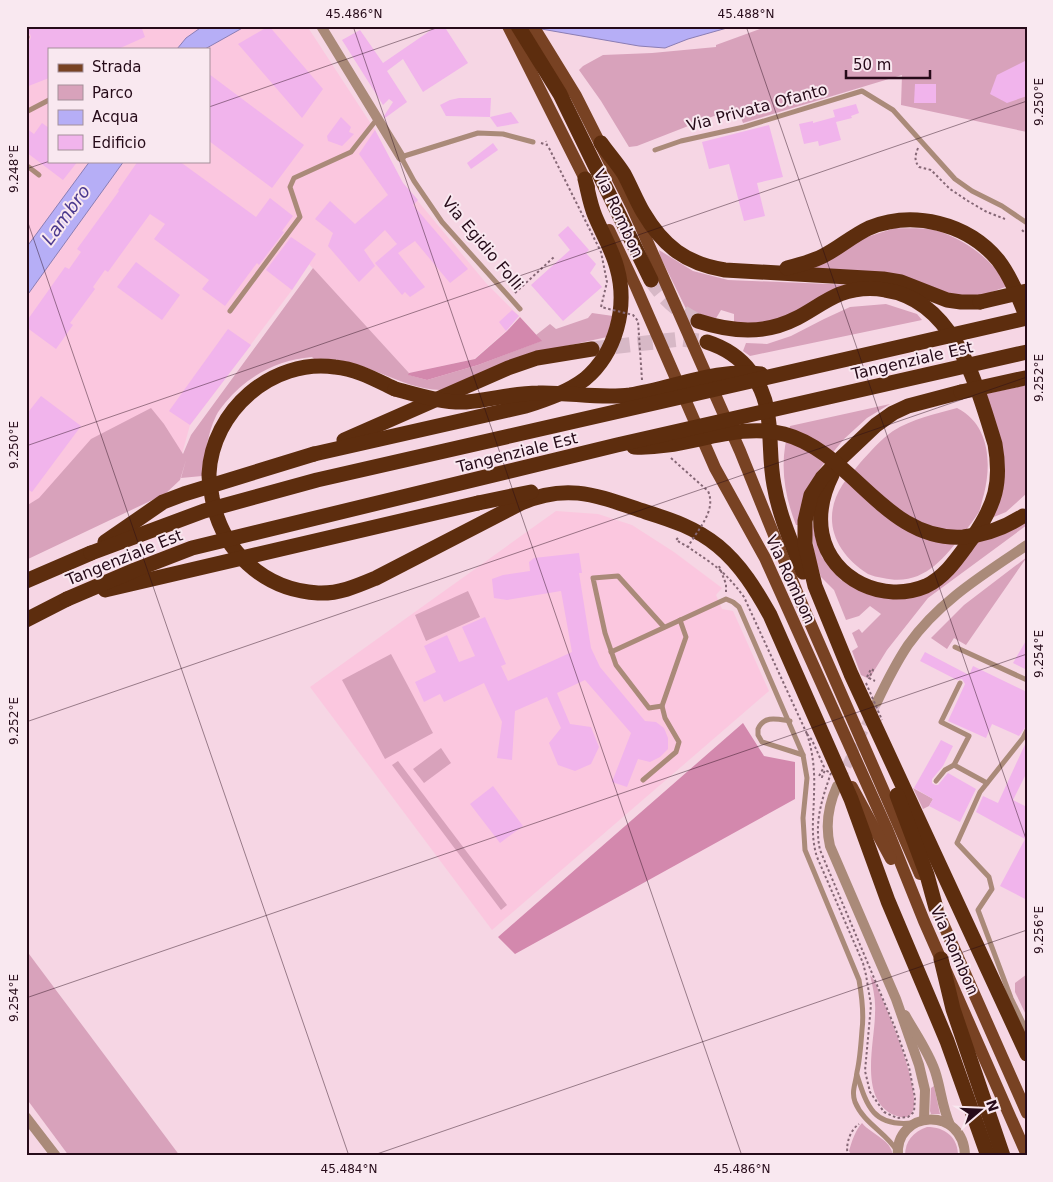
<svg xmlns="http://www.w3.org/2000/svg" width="1053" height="1182" viewBox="0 0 1053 1182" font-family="'DejaVu Sans',sans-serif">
<rect width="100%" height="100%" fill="#f6d6e4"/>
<g fill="#fbc7df">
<path d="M26,26h177l-17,12 -9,11h-128v112h41l-64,87z"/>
<path d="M246,26h61l68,104 27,52 84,101 33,33 -13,15 -32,28 -65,14 -100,-109 -17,26 -102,135 -8,29 -18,-30 -138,82v-209l98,-136h85v-112h-4z"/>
<path d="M556,511l42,3 34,11 42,27 48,36 -6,7 6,14 11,2 36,80 -277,239 -182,-243z"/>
</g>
<g fill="#d8a2bb">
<path d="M768,26h259v106l-126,-27 1,-30 -159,48 -6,-16 -100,39 -8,1 -28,-46 -22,-31 4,-4 20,-11 49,-2 64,-6v-2z"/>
<path d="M895,228c13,1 30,-1 43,3 30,10 54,29 70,55l-25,9 -31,3 -145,-29 57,-31z"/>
<path d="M659,250l34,21 35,9 125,5 -81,39h-38v-10l-13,-4 -6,10 -17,-7 -5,10 -33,-67z"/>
<path d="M313,268l96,105v2l18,5 51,-15 63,-24 -5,-6 14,-11 6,5 32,-11 4,-5 21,3 -6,21 -50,11 -116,42c-47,-2 -78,-35 -127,-31l-2,-2c-35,3 -65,19 -87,46 -3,4 -7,8 -9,13 -9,18 -11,41 -14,60l-21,2 5,-18 -6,20 -15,14 -139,66v-54l13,-8 52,-59 60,-31 13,16 19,30 8,-19z"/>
<path d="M886,304l31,10 5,6 -172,36 -7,-5 3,-8 21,1 24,-8 33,-17 26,-12z"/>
<path d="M1027,385v108l-21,19 -17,7 8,-17 -12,-108z"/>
<path d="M890,404l-23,14 -23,21 -23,28 -15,23 -8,35h-2c-13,-33 -17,-66 -6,-99z"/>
<path d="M957,408c32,16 35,54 27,86 -2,6 -3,13 -5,18 -5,8 -11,15 -16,22 -21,27 -42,53 -80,44 -5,-1 -11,-2 -15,-4 -33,-21 -48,-55 -25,-90 5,-8 12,-14 17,-21 10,-11 20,-23 33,-32 19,-12 42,-17 64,-23z"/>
<path d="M1027,514v11l-99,73 -41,52 -18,29 -8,-4 -9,-24 6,-4 -6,-14 7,-4 3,4 19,-19 -11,-8 -11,10 -13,4 -12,-30 -13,-13 -6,-19 -3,-23 1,-14 2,15 7,21 19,23 25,14 54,-1 53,-51z"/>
<path d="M1027,557l-61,88 -12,-7 -7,11 -16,-11 33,-33z"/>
<path d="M468,591l12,26 -54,24 -11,-26z"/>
<path d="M391,654l42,79 -48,26 -43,-79z"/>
<path d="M441,748l10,15 -27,20 -11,-14z"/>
<path d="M398,761l109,144 -6,5 -109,-145z"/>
<path d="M913,788l20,11 -4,7 -6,3z"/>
<path d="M26,950l154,206h-111l-43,-58z"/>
<path d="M1027,974v43l-12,-25v-9z"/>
<path d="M870,975l4,5c5,12 73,158 20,135 -36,-16 -19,-73 -19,-102 1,-13 -2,-25 -5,-38z"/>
<path d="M934,1086l6,28h-9l-1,-3 1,-23z"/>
<path d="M862,1123c10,12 29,16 31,33h-41l-3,-5c3,-10 6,-20 13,-28z"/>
<path d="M927,1127c18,0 31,10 31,29h-53c0,-15 8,-24 22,-29z"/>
</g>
<g fill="#d388ad">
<path d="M520,317l22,24 -64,24 -51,15 -19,-5 1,-2 66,-14 32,-28z"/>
<path d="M743,723l21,33 31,6v37l-280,155 -17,-17z"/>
</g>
<g fill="#b6aef6" stroke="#8b7db4">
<path d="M203,26h43l-41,23h-28l9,-11z"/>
<path d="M524,26h210l-46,13 -23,9 -26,-2z"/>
<path d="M90,161h34l-98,136v-49z"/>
</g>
<g fill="#f1b4ec">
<path d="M26,26h115l4,11 -27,12h-69v29l-23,9v-46l4,-1 1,-3 -1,-3 -4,-1z"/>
<path d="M269,26l54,63 -21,29 -64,-74z"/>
<path d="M437,26h7l24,37 -45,29 -20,-33 -16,12 20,31 -22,16 -1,-2 9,-14 -4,-3 -6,6 -41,-65 18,-10 23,33z"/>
<path d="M1027,60v36l-20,7 -17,-9 7,-19z"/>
<path d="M209,74l95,71 -32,43 -63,-47z"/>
<path d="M915,84h21v19h-22z"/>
<path d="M459,98h32l-1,19 -44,-1 -6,-11 10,-5z"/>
<path d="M856,104l3,9 -8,3 1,2 -16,4 5,18 -22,6 -1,-5 -14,3 -5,-20 14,-3v2l22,-6 -2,-7z"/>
<path d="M511,112l8,11 -22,4 -7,-10z"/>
<path d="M341,117l10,10 -2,5 5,2 -12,12 -14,-5 -1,-5z"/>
<path d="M42,123l7,5v33h29l-15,19 -37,-28v-24l8,6z"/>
<path d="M769,125l14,52 -26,6 8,33 -21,5 -15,-57 -20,5 -7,-27z"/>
<path d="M375,130l28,53 15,17 -5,5 55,64 -18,14 -35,-42 -17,12 27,34 -15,10 -5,-5 -3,3 -27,-32 22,-19 -12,-14 -21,20 11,16 -16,16 -31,-36 5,-13 -18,-14 15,-18 25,23 33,-29 -29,-41z"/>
<path d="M493,143l5,7 -27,19 -4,-6z"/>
<path d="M138,161h41l77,56 14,-19 23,18 -11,15 2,1 -25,33 -2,-2 -32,43 -23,-17 7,-9 -55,-41 11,-15 -15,-10 -42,58 -3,-2 -12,17 2,2 -25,34 3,2 -17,24 -30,-22v-5l39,-55 4,2 12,-17 -4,-3 42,-58 -1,-1z"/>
<path d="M568,226l21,24 -3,3 10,11 -6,9 12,14 -39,34 -32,-36 39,-35 -12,-15z"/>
<path d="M291,237l25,17 -24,36 -26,-20z"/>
<path d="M136,262l44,33 -18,25 -45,-33z"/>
<path d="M512,310l7,6 -13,15 -7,-9z"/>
<path d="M228,329l23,16 -61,80 -21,-14z"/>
<path d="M41,396l40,30 -49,66 -6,-4v-73z"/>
<path d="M579,553l3,20h-3l12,75 9,19 45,54 11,1 8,6 4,10v11l-8,8 -10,5 -12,-3 -11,28 -15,-5 19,-49 -46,-53 -28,13 13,31 21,3 8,20 -8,17 -16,7 -17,-6 -9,-22 12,-15 -14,-31 -32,14 -3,49 -15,-2 5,-36 -18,-39 -40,19 -4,-8 -16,8 -9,-20 21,-10 -12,-26 23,-11 12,27 16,-6 -13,-29 23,-10 21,47 -5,2 7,15 64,-29 -11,-61 -54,9 -13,-2 -2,-19 11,-4 27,-4 -1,-9 5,-4z"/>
<path d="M1027,639v31l-14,-7z"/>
<path d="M925,652l44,23 4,-9 54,26v33l-8,11 -27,-12 -6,14 -38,-17 17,-37 -3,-5 -5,1 -37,-19z"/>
<path d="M941,740l12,6 -10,20 -11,13v4l3,2h3l10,-12 28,16 -16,33 -31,-16 4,-7 -19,-11z"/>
<path d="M1027,740v32l-14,28 14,7v93l-27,-14 25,-47 -49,-27 7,-16 15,7z"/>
<path d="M493,786l30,40 -23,17 -30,-39z"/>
</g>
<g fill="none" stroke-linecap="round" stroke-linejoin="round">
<path stroke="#d7b8c6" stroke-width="10" stroke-dasharray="10 5" stroke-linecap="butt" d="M840,780l37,-78"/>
<g stroke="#d7b8c6" stroke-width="15" stroke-dasharray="15 8" stroke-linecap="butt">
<path d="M651,280c13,19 26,31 47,41"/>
<path d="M592,349l89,-10 26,3"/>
</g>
<g stroke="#856775" stroke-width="2" stroke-dasharray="2.5 2.5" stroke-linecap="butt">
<path d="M541,143l6,2 -1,-4"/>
<path d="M918,148c-3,8 -4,12 1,19l12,3 19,19 18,12 19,11 18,7"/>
<path d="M1022,230l5,5"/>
<path d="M515,293l39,-36"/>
<path d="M678,538l-2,2 12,7"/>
<path d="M719,566l7,18v8"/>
<path d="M867,677l4,-8 2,1 -4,8 6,3"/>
<path d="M807,734l5,6 12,27 -5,9 3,1 3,-7 6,3c-9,26 -17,49 -11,77l76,180 13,37 6,31 -1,14 -6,5 -11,1 -13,-6 -14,-20 -5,-21 6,-66 -5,-30 -3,-12 -46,-106c-7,-22 -3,-42 -3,-65 1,-20 -1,-40 -7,-58z"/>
<path d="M848,1156c-3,-11 2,-26 11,-32"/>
</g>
<g stroke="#aa8a79" stroke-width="5">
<path d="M26,37h1"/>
<path d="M26,112l23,-12"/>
<path d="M655,150l26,-9 63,-14 118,-36 31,19 62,69 17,12 30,15 25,17"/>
<path d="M26,165l13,10"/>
<path d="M520,309l-78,-87 -28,-41 -13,-24 77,-24 25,1 30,8"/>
<path d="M230,311l70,-94 -10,-30 4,-9 57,-26 26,-33"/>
<path d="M664,627l-46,-51 -25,2 12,55 11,32 33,43 13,-2 24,-69 -6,-17"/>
<path d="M955,647l72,33"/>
<path d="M611,652l115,-53 7,3 6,5 64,148 4,23 -4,40 2,32 54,130c3,17 5,34 3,50 -1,14 -2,29 -5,42 -1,11 -6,19 -2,30 9,22 31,30 42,49"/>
<path d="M790,721c-13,-2 -26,-6 -32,8v6l4,7 41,13"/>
<path d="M1027,730l-4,8 -43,54 -23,51 32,34 3,12 -14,21 33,88 16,33"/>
<path d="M954,765l15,-29 -28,-14 19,-39"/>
<path d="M643,780l33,-28 3,-10 -14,-24 -3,-12"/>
<path d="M936,781l9,-11 9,-5 33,18"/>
<path d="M857,1075c10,32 17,52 55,48"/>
</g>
<g stroke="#aa8a79" stroke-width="10">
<path d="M321,26l80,131"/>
<path d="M877,702c9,-19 19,-39 31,-57 30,-43 76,-71 119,-100"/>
<path d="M837,786c-9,20 -12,39 -7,60l66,153 23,66 6,25 -1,30"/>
<path d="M905,1015c10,18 23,36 30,56 6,18 7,36 15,54"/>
<path d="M26,1117l30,39"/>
<path d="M898,1156c-4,-46 66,-51 67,0"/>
</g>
<g stroke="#784223" stroke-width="12">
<path d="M508,26l81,161"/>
<path d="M533,26l43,70 56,111 108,244 61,151 119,272"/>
<path d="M609,230l27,57 79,181 50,90 122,271 37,92 103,234"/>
<path d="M852,787l39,72"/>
<path d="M933,901l94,212"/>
</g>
<g stroke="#5d2d0e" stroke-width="15">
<path d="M518,26l42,68 91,186"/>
<path d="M601,143c7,10 16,20 23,31 7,13 12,26 19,38 20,34 43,52 82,58l158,9 18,3 46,18 14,2h19"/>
<path d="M787,268c12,-3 24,-6 36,-12 16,-8 29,-20 46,-28 44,-18 98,-5 129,32 13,17 21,38 29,58"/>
<path d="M698,321c34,11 66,14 99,-3 14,-7 28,-18 43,-24 14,-5 30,-7 45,-4 70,10 92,96 110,154 7,39 0,61 -22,93 -13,17 -26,39 -47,49 -42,18 -95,-6 -104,-52 -4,-21 1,-41 10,-59"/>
<path d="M707,342c38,12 59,42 62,82 2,21 1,41 5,61 5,30 18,59 29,87"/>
<path d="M395,389c-19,-9 -38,-20 -60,-22 -63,-9 -123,44 -126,107 0,8 2,16 3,23 9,53 51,93 106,96 21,1 39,-7 58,-15l145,-75c49,-21 79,-6 125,9 26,8 50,16 72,34 23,19 38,44 52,69l81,184 37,102 59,140 41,115"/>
<path d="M961,392l-53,14 -15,7 -17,12 -37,35 -17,18 -11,17 -6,26v23l10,42 36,88 176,380"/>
<path d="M344,440l164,-72 29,-10 55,-9"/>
<path d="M314,454l212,-48c21,-7 42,-14 59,-27 31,-26 43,-72 32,-111 -5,-19 -15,-35 -22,-52 -5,-12 -7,-25 -10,-37"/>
<path d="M478,503l53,-11"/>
<path d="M26,581l65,-28"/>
<path d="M26,620l41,-21"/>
<path d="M897,795l30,80 9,33"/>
<path d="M941,959l12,50 50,147"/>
</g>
<g stroke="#856775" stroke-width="2" stroke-dasharray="2.5 2.5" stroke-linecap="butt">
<path d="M549,148l52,104 6,30 -6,25 32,8 5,6 4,59"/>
<path d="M671,458l37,33c9,20 -11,39 -20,56 25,17 37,24 56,50l63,137"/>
<path d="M866,683l16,37"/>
</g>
<g stroke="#5d2d0e" stroke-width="15">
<path d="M980,302l47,-11"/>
<path d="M395,389c23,6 47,14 71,13 25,-2 48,-9 72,-9 31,-1 61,6 92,2 44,-7 87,-27 131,-21"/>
<path d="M961,392l64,-14"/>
<path d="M634,447c51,3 101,-26 150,-13 69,18 101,108 179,103 23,-2 41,-9 60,-21"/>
<path d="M105,542l58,-40 21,-8 130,-40"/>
<path d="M91,553l113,-42 113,-31 710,-162"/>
<path d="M105,590l373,-87"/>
<path d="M67,599l68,-29 57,-22 425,-103 410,-93"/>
</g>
</g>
<path fill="none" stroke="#260b19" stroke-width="1" stroke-opacity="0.45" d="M353,26l389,1130M746,26l281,816M209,107l233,-81M26,169l24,-8M26,217l323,939M26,446l1001,-345M26,722l1001,-345M26,998l1001,-344M371,1156l656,-226"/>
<g text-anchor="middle" stroke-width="4" stroke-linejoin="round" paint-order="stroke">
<g font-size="16" fill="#260b19" stroke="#f9e8f0">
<text transform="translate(757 107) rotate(-15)" y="6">Via Privata Ofanto</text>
<text transform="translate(619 213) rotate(65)" y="6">Via Rombon</text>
<text transform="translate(483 243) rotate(50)" y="6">Via Egidio Folli</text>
<text transform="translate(912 360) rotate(-13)" y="6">Tangenziale Est</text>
<text transform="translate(517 452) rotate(-14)" y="6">Tangenziale Est</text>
<text transform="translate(124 557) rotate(-22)" y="6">Tangenziale Est</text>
<text transform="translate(791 579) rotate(65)" y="6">Via Rombon</text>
<text transform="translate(955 950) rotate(66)" y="6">Via Rombon</text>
</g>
<g font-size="18" font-style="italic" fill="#4c3a8e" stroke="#f9e8f0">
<text transform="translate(66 215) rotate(-54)" y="6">Lambro</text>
</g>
</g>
<rect width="1053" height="1182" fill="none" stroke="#f9e8f0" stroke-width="55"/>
<rect x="48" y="48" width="162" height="115" fill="#f9e8f0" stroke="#a5909a"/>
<rect x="58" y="64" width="25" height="8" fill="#784223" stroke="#a5909a"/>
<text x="92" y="72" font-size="15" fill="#260b19">Strada</text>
<rect x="58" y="85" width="25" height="15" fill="#d8a2bb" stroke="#a5909a"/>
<text x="92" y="98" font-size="15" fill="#260b19">Parco</text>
<rect x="58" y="110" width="25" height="15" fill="#b6aef6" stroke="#a5909a"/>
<text x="92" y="122" font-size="15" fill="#260b19">Acqua</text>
<rect x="58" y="135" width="25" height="15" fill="#f1b4ec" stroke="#a5909a"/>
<text x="92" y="148" font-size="15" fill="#260b19">Edificio</text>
<g transform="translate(980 1110) rotate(71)" stroke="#f9e8f0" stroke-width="4" paint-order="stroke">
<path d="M0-4L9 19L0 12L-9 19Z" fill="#260b19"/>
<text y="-8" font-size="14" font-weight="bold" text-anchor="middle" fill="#260b19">N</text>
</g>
<path d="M846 70v8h84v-8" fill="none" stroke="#260b19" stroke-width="2.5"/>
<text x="853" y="70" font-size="15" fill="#260b19" stroke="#f9e8f0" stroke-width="4" paint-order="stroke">50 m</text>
<rect x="28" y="28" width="998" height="1126" fill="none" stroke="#260b19" stroke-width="2"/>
<g font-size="12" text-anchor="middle" fill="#260b19">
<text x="354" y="18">45.486°N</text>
<text x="746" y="18">45.488°N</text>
<text transform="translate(1039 102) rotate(-90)" y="4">9.250°E</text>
<text transform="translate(14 169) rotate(-90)" y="4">9.248°E</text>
<text transform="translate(1039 378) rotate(-90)" y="4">9.252°E</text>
<text transform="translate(14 445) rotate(-90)" y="4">9.250°E</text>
<text transform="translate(1039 654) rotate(-90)" y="4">9.254°E</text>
<text transform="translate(14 721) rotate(-90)" y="4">9.252°E</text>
<text transform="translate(1039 930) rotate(-90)" y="4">9.256°E</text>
<text transform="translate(14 998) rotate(-90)" y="4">9.254°E</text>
<text x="349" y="1173">45.484°N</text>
<text x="742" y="1173">45.486°N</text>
</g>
</svg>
